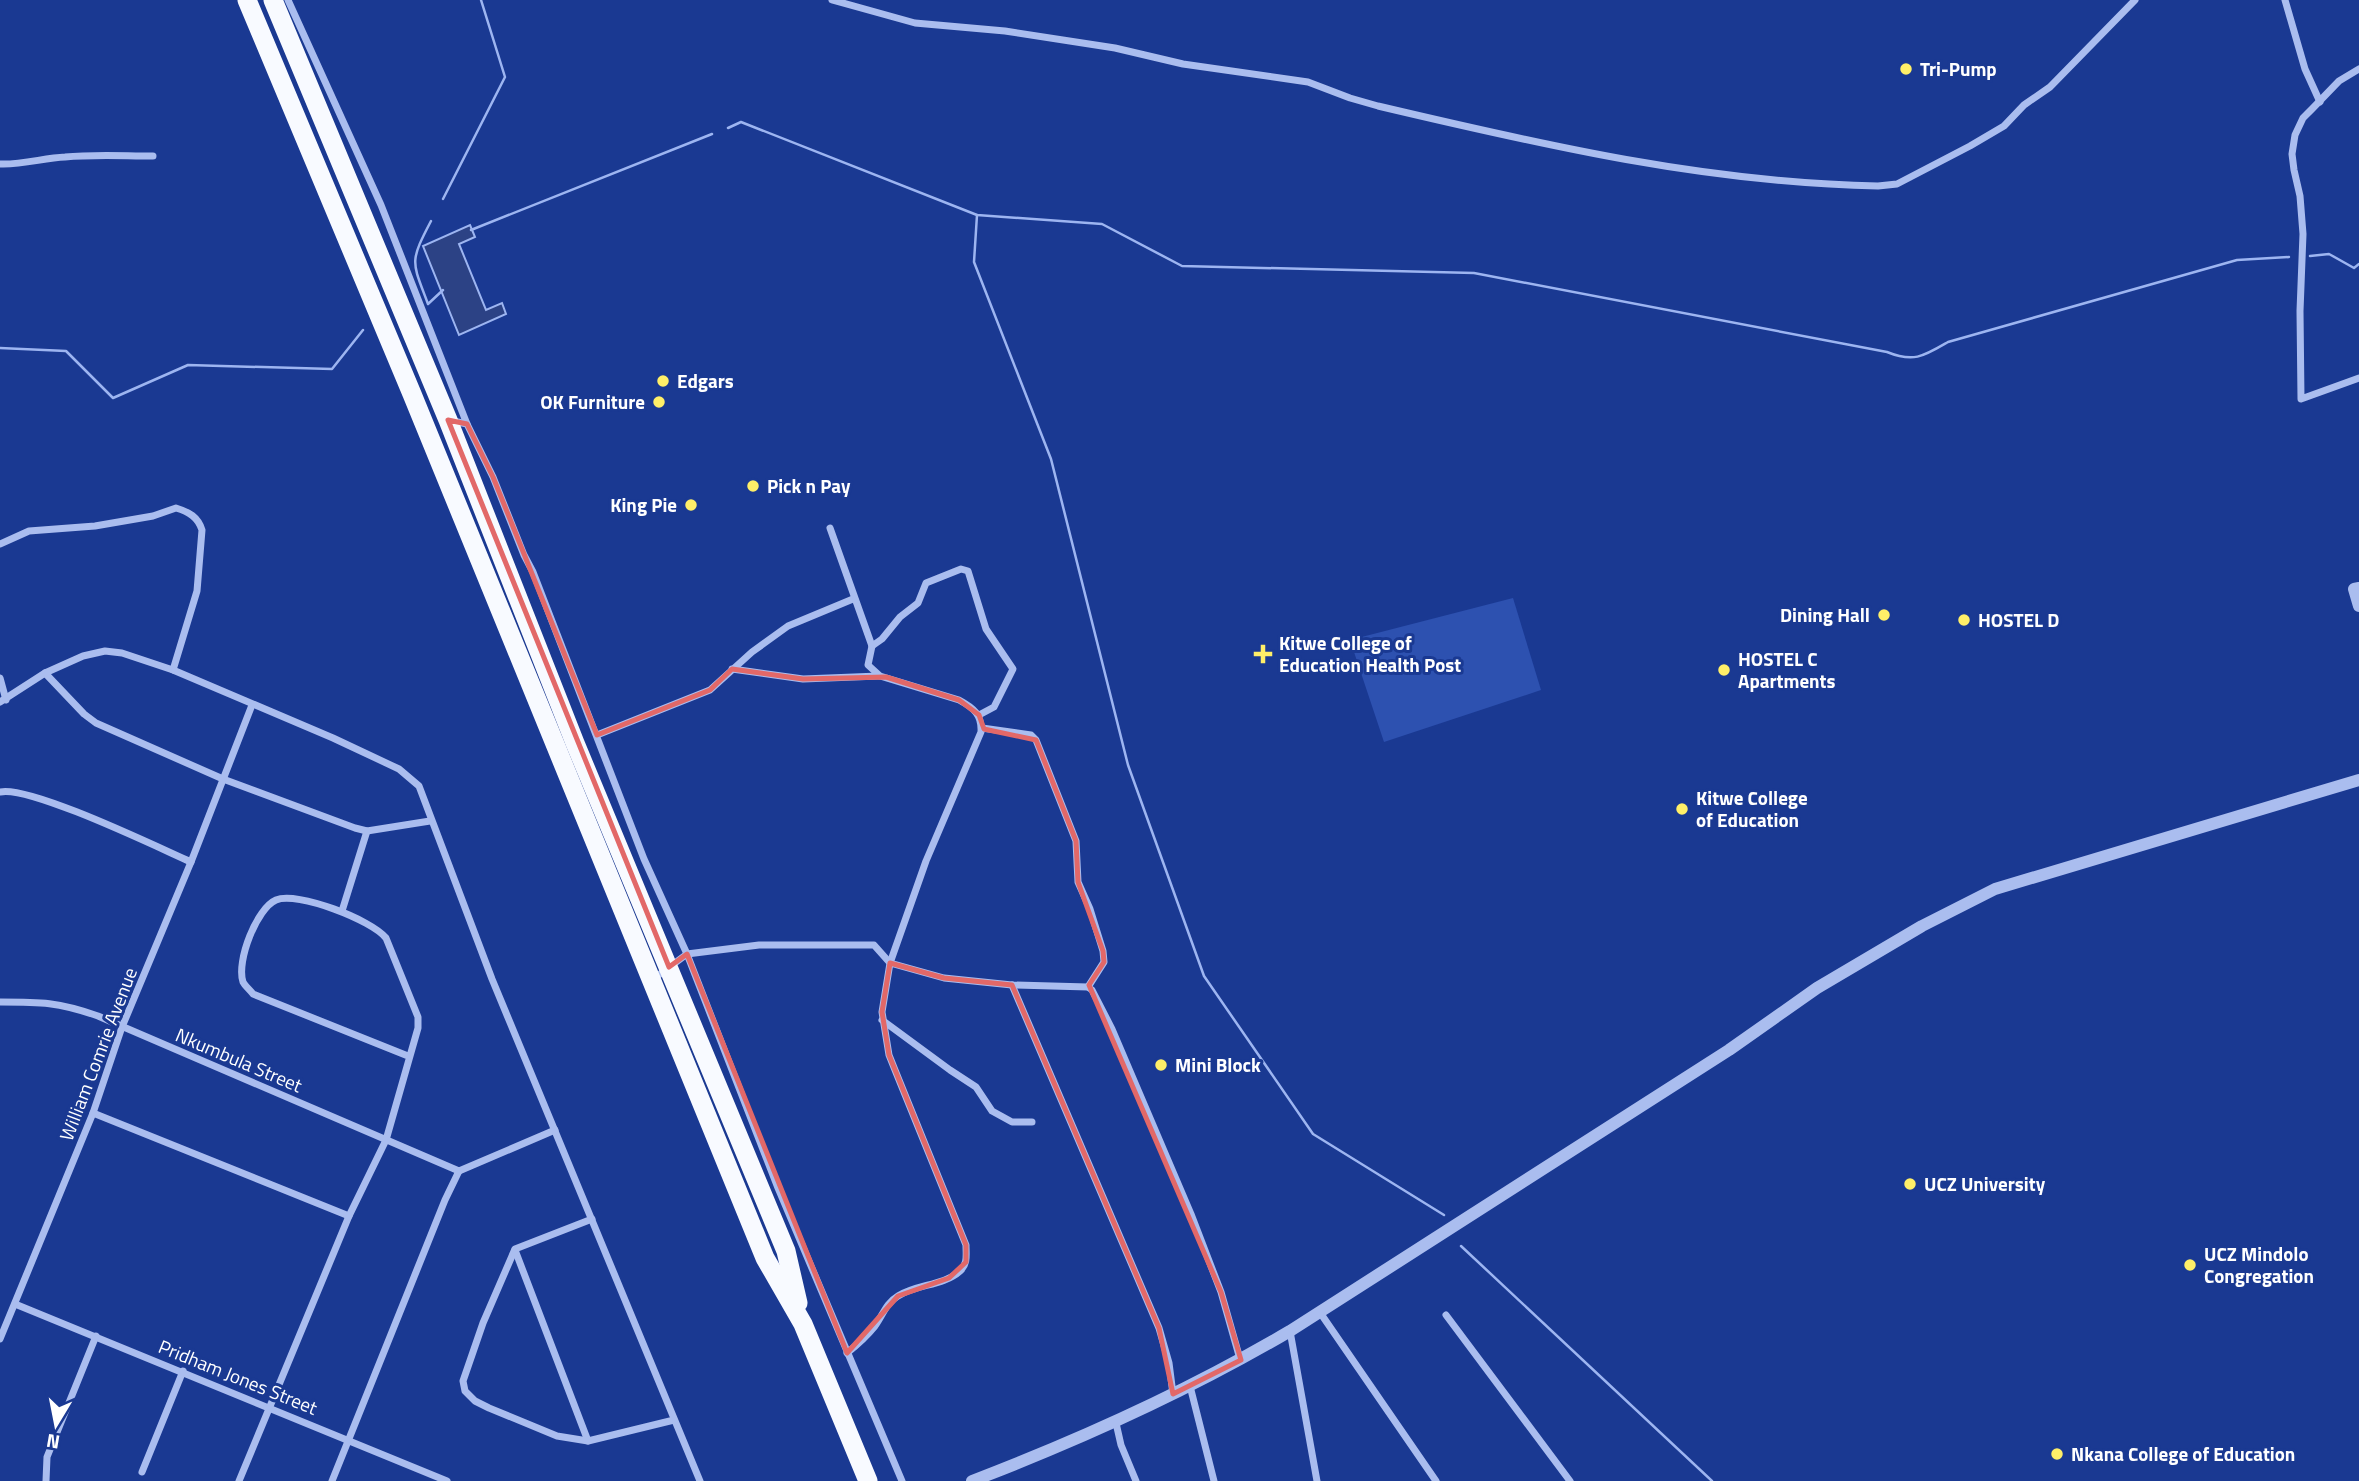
<svg xmlns="http://www.w3.org/2000/svg" width="2359" height="1481" viewBox="0 0 2359 1481" font-family="'Titillium Web',sans-serif">
<rect width="100%" height="100%" fill="#1a3992"/>
<path fill="#2d51b0" d="M1513,598l28,92 -157,52 -34,-102z"/>
<path fill="#2c4285" stroke="#9db5f1" stroke-width="2" d="M470,225l5,12 -16,7 27,66 16,-7 4,11 -47,21 -36,-89z"/>
<g fill="none" stroke-linecap="round" stroke-linejoin="round">
<g stroke="#9db5f1" stroke-width="2.5">
<path d="M728,128l13,-6 236,93 125,9 80,42 292,7 413,79c27,11 37,4 61,-10l289,-82 52,-3"/>
<path d="M443,199l62,-122 -24,-77"/>
<path d="M977,215l-3,47 77,197 77,306 76,211 109,158 131,81"/>
<path d="M431,221c-22,42 -19,40 -3,83l15,-14"/>
<path d="M471,230l241,-96"/>
<path d="M2310,256l19,-2 25,14 5,-4"/>
<path d="M0,348l66,3 47,47 75,-33 144,4 31,-39"/>
<path d="M1461,1246l251,235"/>
</g>
<g stroke="#aabdef" stroke-width="7">
<path d="M288,0l93,205 86,219"/>
<path d="M832,0l83,23 90,8 110,17 68,16 125,18 42,16 28,8c165,39 330,77 500,80l19,-2 73,-38 34,-20 20,-21 26,-18 85,-87"/>
<path d="M2285,0l20,69 15,33"/>
<path d="M2359,69l-20,12 -27,28 -9,9 -8,17 -3,19 2,16 6,26 3,38 -3,77 1,88 58,-21"/>
<path d="M0,164c22,1 44,-6 65,-7 29,-3 59,-1 88,-1"/>
<path d="M453,421l14,3 26,53 31,78 9,17 111,287 43,95 91,234 124,293"/>
<path d="M830,528l42,118 -4,19 12,11 79,24c15,8 23,15 22,32l-55,129 -36,102 -8,49 7,43 6,15 71,175c0,10 2,19 -6,26 -17,15 -43,13 -62,25 -12,7 -15,19 -23,30 -8,10 -18,19 -28,27"/>
<path d="M0,544l29,-13 66,-5 58,-10 23,-8c13,4 22,9 26,22l-5,61 -24,79"/>
<path d="M872,646l10,-7 18,-22 18,-14 8,-20 35,-14 7,2 18,58 27,40 -19,38 -15,8"/>
<path d="M732,669l71,10 76,-3"/>
<path d="M45,673l39,41 12,9 127,56 132,49 12,3 63,-10"/>
<path d="M0,678l6,22"/>
<path d="M0,702l45,-29 38,-17 22,-5 17,2 51,17 160,68 66,31 20,17 73,193 208,502"/>
<path d="M982,728l49,7 5,5 40,101 2,41 12,27 13,42 1,11 -16,25"/>
<path d="M597,735l113,-45 42,-38 36,-26 65,-27"/>
<path d="M0,792c29,-7 157,55 191,70"/>
<path d="M342,911l25,-80"/>
<path d="M652,980l35,-26 72,-9h115l16,18 54,15 68,7 76,2 4,3 20,39 79,185 30,78 19,67"/>
<path d="M1012,985l147,343 10,35 4,31"/>
<path d="M0,1002c41,0 58,0 98,14l361,155"/>
<path d="M882,1020l68,50 26,17 16,24 20,11h20"/>
<path d="M93,1113l256,103"/>
<path d="M592,1219l-77,30 -32,74 -20,58 2,10 10,10 14,7 68,28 31,5 86,-21"/>
<path d="M515,1250l73,191"/>
<path d="M15,1304l432,177"/>
<path d="M1319,1311l117,170"/>
<path d="M1446,1315l124,166"/>
<path d="M1290,1331l27,150"/>
<path d="M0,1339l93,-226 29,-86 69,-165 61,-157"/>
<path d="M1190,1386l24,95"/>
<path d="M1116,1423l5,22 15,36"/>
<path d="M142,1472l41,-101"/>
<path d="M46,1481l1,-24 49,-121"/>
<path d="M239,1481l110,-265 37,-76 32,-112v-11l-32,-79c-14,-18 -89,-47 -110,-38 -19,8 -40,61 -33,82 2,4 7,8 10,12l155,62"/>
<path d="M332,1481l113,-281 14,-29 96,-41"/>
</g>
<g stroke="#aabdef" stroke-width="12">
<path d="M2359,588l-5,1 5,17"/>
<path d="M972,1481c110,-42 216,-90 318,-150l439,-281 88,-62 105,-62 73,-37 364,-109"/>
</g>
<g stroke="#f8faff" stroke-width="19">
<path d="M247,0l165,394 353,864 38,66 65,157"/>
<path d="M273,0l175,420 127,323 211,508 12,52"/>
</g>
</g>
<path fill="none" stroke="#e26868" stroke-width="5" stroke-linejoin="round" d="M448,420l19,4 26,53 104,258 113,-45 22,-21 71,10 83,-2 73,23 20,15 5,14 52,11 40,101 2,41 25,69 1,11 -15,23 132,307 20,68 -68,34 -14,-66 -147,-343 -68,-7 -54,-15 -8,49 7,43 77,190v17l-17,16 -51,18 -51,57 -160,-399 -18,13z"/>
<g fill="#ffef68" stroke="#1a3992" stroke-width="2.5">
<circle cx="1906" cy="69" r="7"/>
<circle cx="663" cy="381" r="7"/>
<circle cx="659" cy="402" r="7"/>
<circle cx="753" cy="486" r="7"/>
<circle cx="691" cy="505" r="7"/>
<circle cx="1884" cy="615" r="7"/>
<circle cx="1964" cy="620" r="7"/>
<path d="M1259.5 643.5h7v7h7v7h-7v7h-7v-7h-7v-7h7z"/>
<circle cx="1724" cy="670" r="7"/>
<circle cx="1682" cy="809" r="7"/>
<circle cx="1161" cy="1065" r="7"/>
<circle cx="1910" cy="1184" r="7"/>
<circle cx="2190" cy="1265" r="7"/>
<circle cx="2057" cy="1454" r="7"/>
</g>
<g text-anchor="middle" stroke-width="6" stroke-linejoin="round" paint-order="stroke">
<g font-size="19" font-weight="bold" fill="#fff" stroke="#1a3992" text-anchor="start">
<text x="1920" y="76">Tri-Pump</text>
<text x="677" y="388">Edgars</text>
<text x="645" y="409" text-anchor="end">OK Furniture</text>
<text x="767" y="493">Pick n Pay</text>
<text x="677" y="512" text-anchor="end">King Pie</text>
<text x="1870" y="622" text-anchor="end">Dining Hall</text>
<text x="1978" y="627">HOSTEL D</text>
<text x="1279" y="650">Kitwe College of<tspan x="1279" dy="22">Education Health Post</tspan></text>
<text x="1738" y="666">HOSTEL C<tspan x="1738" dy="22">Apartments</tspan></text>
<text x="1696" y="805">Kitwe College<tspan x="1696" dy="22">of Education</tspan></text>
<text x="1175" y="1072">Mini Block</text>
<text x="1924" y="1191">UCZ University</text>
<text x="2204" y="1261">UCZ Mindolo<tspan x="2204" dy="22">Congregation</tspan></text>
<text x="2071" y="1461">Nkana College of Education</text>
</g>
<g font-size="19" fill="#fff" stroke="#1a3992">
<text transform="translate(98 1054) rotate(-69)" y="7">William Comrie Avenue</text>
<text transform="translate(239 1060) rotate(23)" y="7">Nkumbula Street</text>
<text transform="translate(238 1377) rotate(22)" y="7">Pridham Jones Street</text>
</g>
</g>
<g transform="translate(56 1425) rotate(190)" stroke="#1a3992" stroke-width="5" paint-order="stroke">
<path d="M0-5L12 26L0 18L-12 26Z" fill="#ffffff"/>
<text y="-10" font-size="19" font-weight="bold" text-anchor="middle" fill="#ffffff">N</text>
</g>
</svg>
